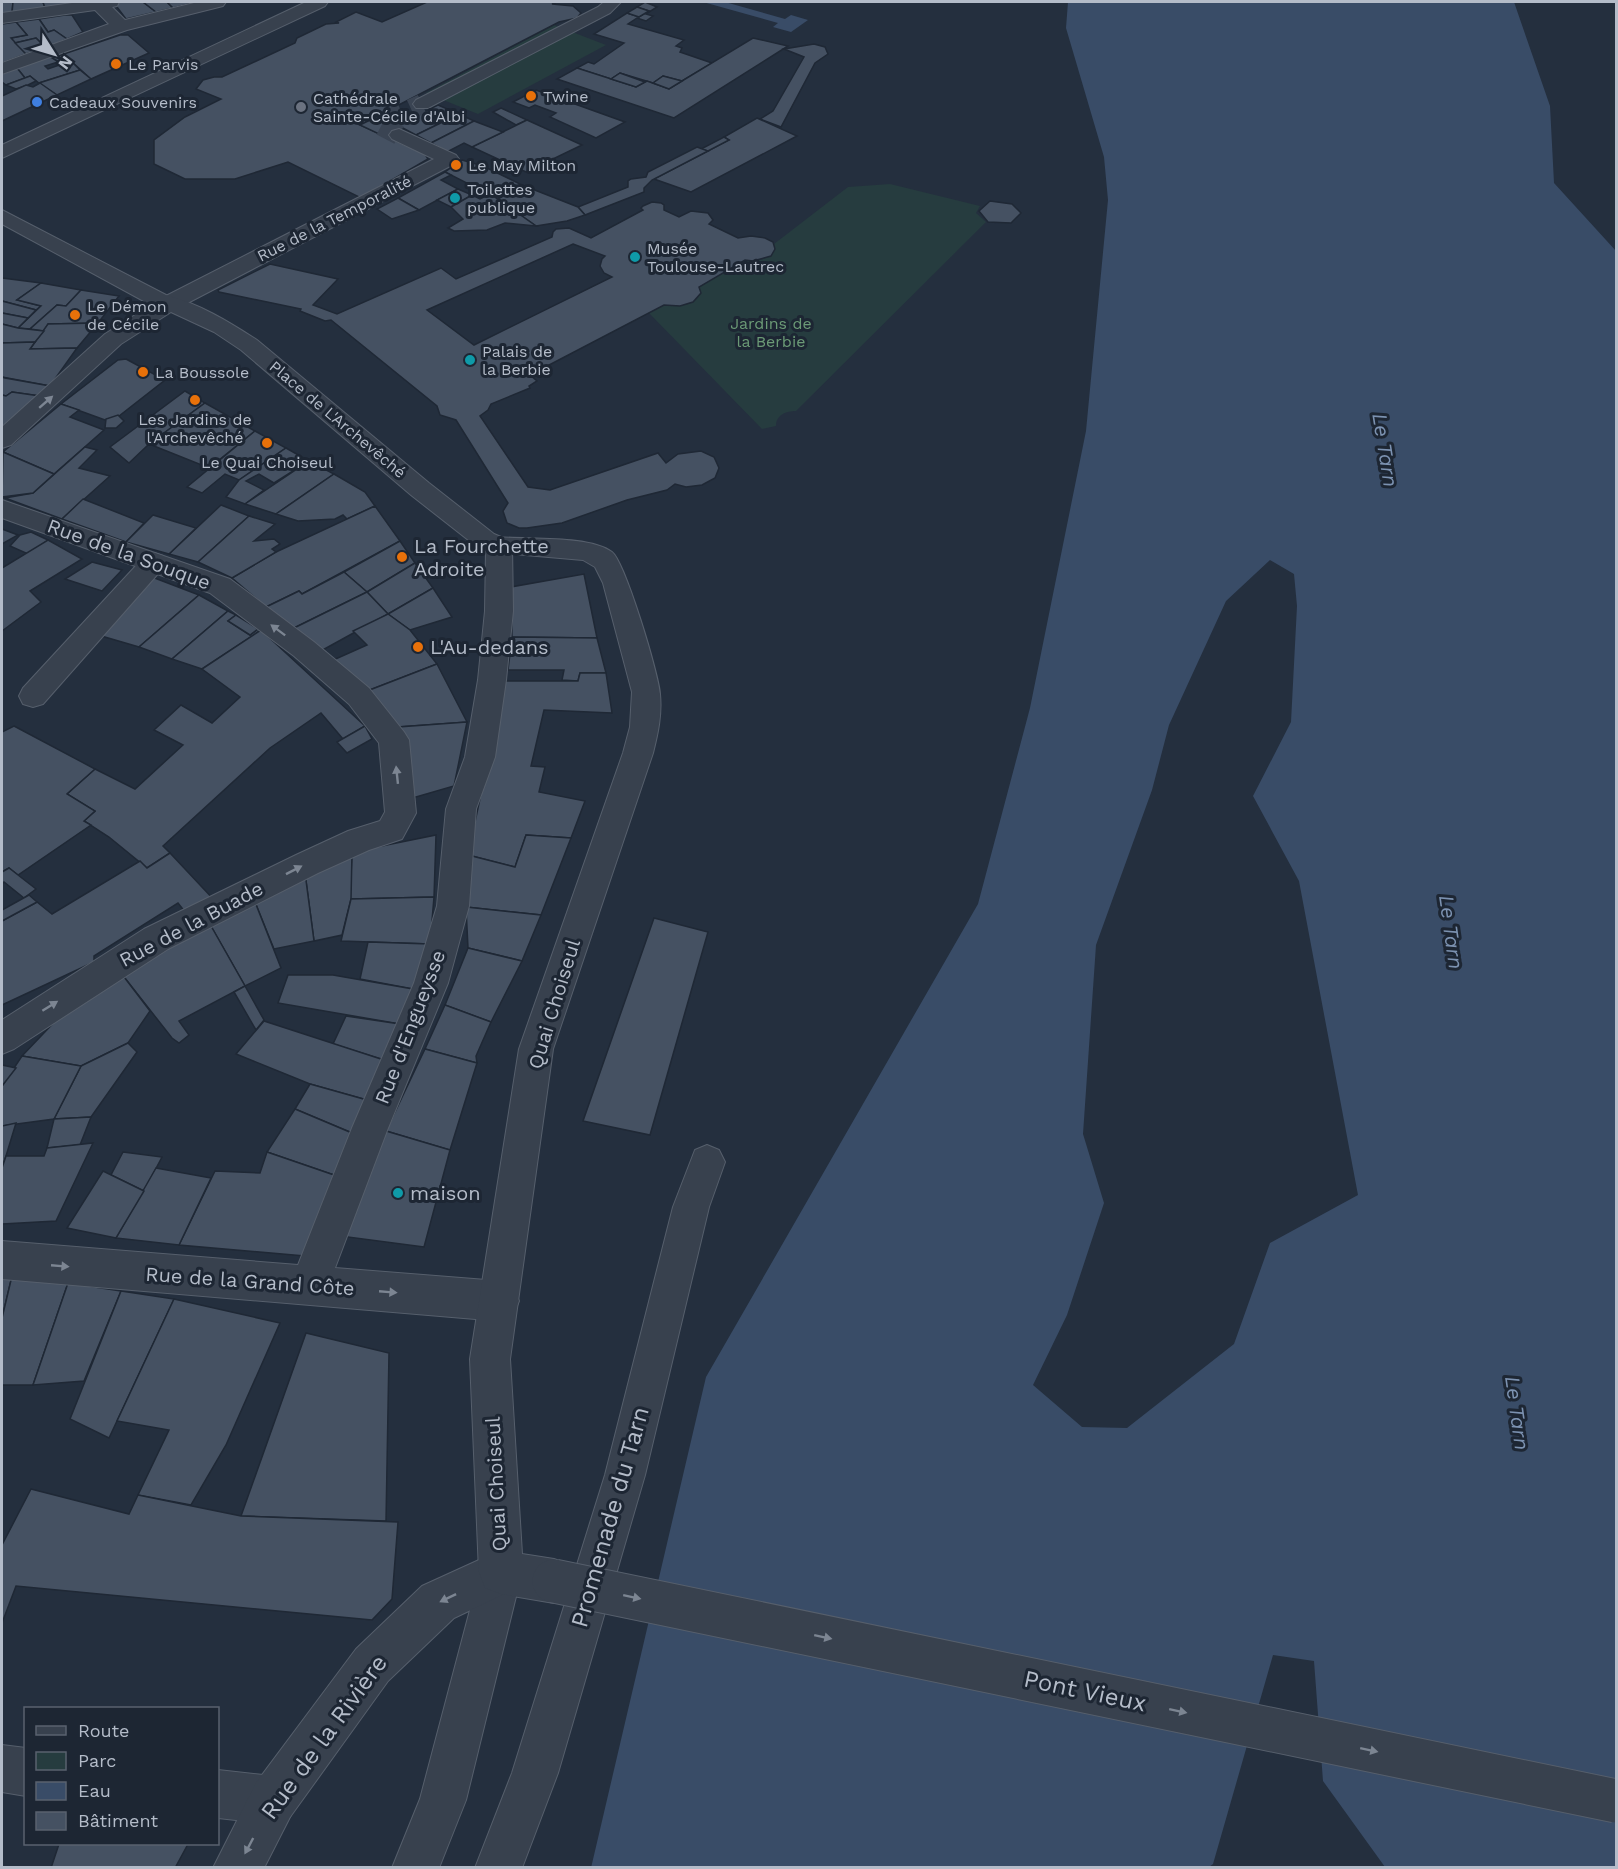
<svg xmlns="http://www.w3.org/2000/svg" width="1618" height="1869" viewBox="0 0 1618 1869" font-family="'Work Sans',sans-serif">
<rect width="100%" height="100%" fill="#242f3e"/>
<g fill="#263c3f">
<path d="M554,25l52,20 -128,69 -52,-21z"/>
<path d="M890,184l90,22 -4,7 10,9 -190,189c-10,0 -20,4 -20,15l-14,3 -113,-116c4,-2 9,-6 13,-7 15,-5 28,6 39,-13l-2,-6 46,-27c12,3 24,-1 30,-11l-1,-5 74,-57z"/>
</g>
<g fill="#394c67" fill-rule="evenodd">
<path d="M703,2h22l60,17 6,-4 17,5 -17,12 -18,-5 5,-4z"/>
<path d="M1068,2h446l36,104 4,77 62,68v1616h-231l-62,-86 -9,-120 -41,-6 -60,209 -4,3 -618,1 115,-491 272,-473 52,-196 56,-277 22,-231 -4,-43 -38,-129zM1270,560l24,14 3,32 -6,116 -38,74 46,85 59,314 -88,48 -36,101 -107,84 -45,-1 -49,-42 34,-70 37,-112 -21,-69 13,-189 56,-155 17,-65 57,-124z"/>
</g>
<g fill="#455162" stroke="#1f2835" stroke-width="1.5" fill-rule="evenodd">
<path d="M2,2h11l-1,11 -10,2z"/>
<path d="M13,2h30l2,6 -33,5z"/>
<path d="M43,2h31l-1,2 -28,4z"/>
<path d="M120,2h23l13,10 -30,7 -12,-16z"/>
<path d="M143,2h24l6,6 -17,4z"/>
<path d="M167,2h30l-24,6z"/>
<path d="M427,2h130l-5,2 21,2 8,7 -4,5 -18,4 -199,103 65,29 3,5 -67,39 -73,-36 -53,17h-50l-31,-15v-24l31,-23 36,-18 -25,-10 7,-9 11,-3h8l73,-34 2,-5 29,-14 13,-1 -3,-1 20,-10 26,10z"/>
<path d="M645,2l12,5 -11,7 7,2 -7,5 -9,-3 -9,6 56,16 -8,6 6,2 -2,4 32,11 -30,18 -19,-5 -10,7 -33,-10 -9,6 -34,-11 11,-6 6,2 30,-21 -30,-9 33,-21 12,4 10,-6 -12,-4z"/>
<path d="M637,7l12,4 -10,6 -12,-4z"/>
<path d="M65,15h7l11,17 -16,7 -13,-9 -6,2 -9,-13z"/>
<path d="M39,19l9,13 6,-2 13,9 -21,9 -10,-10 -21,5 -4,-5 16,-3 -11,-13z"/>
<path d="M16,22l11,13 -16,3 15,16 -24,9v-39z"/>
<path d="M120,35h8l21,18 -58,26 -20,-18 -8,3 -11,-6z"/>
<path d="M36,38l9,9 -19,7 -11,-11z"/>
<path d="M753,38l35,8 -114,72 -117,-39 20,-11 59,19 11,-6 22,8z"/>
<path d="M814,44l11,3 3,7 -13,9 -34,64 -21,-8 13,-8 31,-54 -20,-8z"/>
<path d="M49,56l9,6 -13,4 3,3 23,-8 9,9 -41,13 -9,-7 -5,2 -8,-10z"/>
<path d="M17,68l8,10 -19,7 -4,-3v-8z"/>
<path d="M80,70l11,9 -34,16 -18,-12z"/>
<path d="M620,73l25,9 -9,5 -25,-8z"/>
<path d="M30,76l6,5 -8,4 -12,4 -10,-4z"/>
<path d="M663,76l19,5 -13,8 -16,-6z"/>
<path d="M40,83l17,12 -55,26v-25l24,-11 7,2z"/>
<path d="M536,90l89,32 -29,16 -46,-21 6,-4 -21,-8 -6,3 -16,-6z"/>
<path d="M438,105l21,9 -43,21 -19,-10z"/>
<path d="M501,108l26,12 -11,5 -23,-13z"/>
<path d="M382,114l18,10 -21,10 -19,-9z"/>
<path d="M459,114l15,7 -43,22 -15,-8z"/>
<path d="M757,118l40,18 -106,56 -37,-13 75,-39 -5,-3z"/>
<path d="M527,120l55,25 -56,27 -54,-25z"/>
<path d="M474,121l29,11 -31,15 -8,-4 -17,9 -16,-9z"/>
<path d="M724,137l5,3 -21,11 -7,-2z"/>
<path d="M697,147l11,4 -56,29 -8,8v4l-59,23 -7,-8 50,-20v-6l3,-2 15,-2 2,-5z"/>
<path d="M462,160l21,6 39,19 -24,14 -53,-27z"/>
<path d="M445,172l6,3 -10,5 17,9 -39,21 -21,-12z"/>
<path d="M522,185l56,22 7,8 -18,6 -31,5 -38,-27z"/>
<path d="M458,189l14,6 -21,12 -14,-7z"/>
<path d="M490,194l8,5 38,27 -31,-3 -18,7 -33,1 -6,-3 15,-9 -12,-12 21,-12 8,4z"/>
<path d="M398,198l21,12 -27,9 -15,-10z"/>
<path d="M990,201l22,3 9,9 -10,10 -23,-1 -9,-11z"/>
<path d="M652,202l9,1 3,2v5l15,7 12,-6 17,2 5,7 -4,4 29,14 13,-2 14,2 8,4 2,7 -4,7 -18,5 -8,-1 -46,27 2,6 -8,9 -13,4 -16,-1 -134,70 7,6 -8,5 1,2 -39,16 -3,6 -8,6 48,71 22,3 108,-37 8,10 12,-9 23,-3 13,6 5,11 -4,10 -13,7 -16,2 -11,-3 -8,6 -40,10 -65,23 -35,5h-8l-12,-5 -4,-12 5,-8 -52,-83 -16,-5 -3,-9 -106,-86 -6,1 -25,-10 1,-2 -82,-17 -1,-2 52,-26 68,15 -25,26 24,9 104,-46 15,11 96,-42 1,-5 3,-3 13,-1 22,10 52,-28 -2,-2 2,-2zM573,244l32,12 -3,3 -2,7 4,7 8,4 -138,68 -47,-35z"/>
<path d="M2,278l39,5 -24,17 24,6 -5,4 -34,-9z"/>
<path d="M41,283l40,7 -15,16 -9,-1 -27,24 -12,-1 23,-22 -24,-6z"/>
<path d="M81,290l38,6 -21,27 -50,1 -4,7 -14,-2 27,-24 9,1z"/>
<path d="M2,301l34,9 -8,8 -26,-5z"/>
<path d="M2,313l26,5 -10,10 -16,-4z"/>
<path d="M98,323l-21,25 -47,1 18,-25z"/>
<path d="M2,324l16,4 26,3 -9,11 -33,1z"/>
<path d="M35,342l-5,7 47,-1 -27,38 -48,-9v-34z"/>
<path d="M126,359l39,21 -46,36 -14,4 -44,-16 57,-44z"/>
<path d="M2,377l3,1 45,8 -10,10 -28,-4 -6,4 -4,-1z"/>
<path d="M185,391l20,12 -56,41 -20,19 -19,-16z"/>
<path d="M12,392l28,4 -38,33v-34l4,1z"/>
<path d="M205,403l50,28 -46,37 -60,-24z"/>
<path d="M61,404l18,6 -9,7 34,13 -50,44 -51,-22z"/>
<path d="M118,415l6,6 -8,7h-11l1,-9z"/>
<path d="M255,431l31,17 -47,32 -14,-6 -23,19 -15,-6z"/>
<path d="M85,447l12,3 -18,18 31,8 -48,43 -57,-21 28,-5z"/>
<path d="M286,448l23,13 -35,22 -15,-9 -13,7 18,9 -19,14 -19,-7 13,-17z"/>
<path d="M3,452l51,22 -21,19 -31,4z"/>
<path d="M309,461l25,13 -58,40 -31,-10z"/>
<path d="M334,474l31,18 10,14 -28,13 -4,-4 -8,4 -37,2 -22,-7z"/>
<path d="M83,499l61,24 -18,19 -64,-23z"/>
<path d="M221,505l28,11 -51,46 -29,-8z"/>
<path d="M375,506l25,35 -98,53 -3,-3 -33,16 -34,-29 44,-26z"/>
<path d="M153,515l43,13 -27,26 -43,-12z"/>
<path d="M249,516l26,8 -21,17 20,-2 6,5 -8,5 4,3 -44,26 -34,-16z"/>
<path d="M2,529l16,6 -16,9z"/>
<path d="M31,532l17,8 -20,14 -18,-8 10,-11z"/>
<path d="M48,540l34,19 -52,32 11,11 -39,29v-63z"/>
<path d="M400,541l15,22 -48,29 -23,-20z"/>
<path d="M92,562l30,8 -20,21 -37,-12z"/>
<path d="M415,563l18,25 -45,26 -21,-22z"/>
<path d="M344,572l23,20 -75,37 -26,-22 33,-16 3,3z"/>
<path d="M584,574l13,64 -85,-1 -1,-50z"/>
<path d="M152,577l47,18 -60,52 -41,-12z"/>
<path d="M433,588l19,29 -42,13 -22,-16z"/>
<path d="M367,592l21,22 -69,38 -27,-23z"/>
<path d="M199,595l29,16 -56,48 -33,-12z"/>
<path d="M228,611l8,4 -8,6 22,14 8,-6 3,1 -59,39 -30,-10z"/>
<path d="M388,614l22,16 27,34 -70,27 -36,-30 36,-16 -14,-14z"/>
<path d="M236,615l22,14 -8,6 -22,-14z"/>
<path d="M261,630l104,96 -22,13 -22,-26 -51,35 -107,98 7,7 -23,15 -38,-31 -25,-16 11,-10 -28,-17 28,-25 40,20 48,-44 -29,-15 27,-25 31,18 28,-26 -38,-28z"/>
<path d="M512,637l85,1 9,35h-26l-2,8 -16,-1 2,-10h-56z"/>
<path d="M437,664l30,58 -69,5 -31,-36z"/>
<path d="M580,673h26l6,40 -68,-3 -13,56 14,1 -6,25 46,9 -14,37 -45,-3 -11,32 -47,-12 37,-174h73z"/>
<path d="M467,722l-13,64 -38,11 -9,-1 -9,-69z"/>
<path d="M14,726l81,43 -28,25 28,17 -11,10 7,4 -73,50 -9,-7 -7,4v-140z"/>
<path d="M365,726l7,13 -25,14 -10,-11z"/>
<path d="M436,835l-2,62 -84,2 2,-47z"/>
<path d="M526,835l45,3 -30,77 -75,-8 2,-52 47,12z"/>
<path d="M352,852l-1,47 -9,36 -28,6 -9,-68z"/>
<path d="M170,853l46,49 -27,15 -11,-14 -84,53v6l-92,43v-84l35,-19 15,12 88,-53 7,7z"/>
<path d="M9,868l27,21 -12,9 -20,-16 -2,2v-12z"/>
<path d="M305,873l9,68 -40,8 -19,-47z"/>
<path d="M29,895l8,7 -35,19v-11z"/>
<path d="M434,897l-4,47 -89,-3 10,-42z"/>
<path d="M255,902l26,66 -36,18 -34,-60z"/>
<path d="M466,907l75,8 -19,46 -54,-13z"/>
<path d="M654,918l54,14 -58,203 -67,-14z"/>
<path d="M211,926l34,60 -66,35 10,14 -10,8 -7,-5 -51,-65z"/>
<path d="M368,942l62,2 -17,45 -53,-10z"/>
<path d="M468,948l54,13 -31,61 -46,-17z"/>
<path d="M121,973l29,38 -22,32 -47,23 -59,-10 40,-42z"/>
<path d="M288,975h45l80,14 -13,35 -122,-21z"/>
<path d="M245,986l19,34 -8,10 -22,-38z"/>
<path d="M445,1005l46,17 -15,34 1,7 -52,-14z"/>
<path d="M346,1016l54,8 -16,36 -51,-16z"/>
<path d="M264,1021l120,39 -17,40 -57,-16 -74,-30z"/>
<path d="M128,1043l9,9 -46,65 -37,2 27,-53z"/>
<path d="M425,1049l52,14 -27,87 -64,-19z"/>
<path d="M22,1056l59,10 -27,53 -52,7v-40z"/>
<path d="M2,1065l14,3 -14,18z"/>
<path d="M310,1084l57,16 -15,33 -57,-24z"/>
<path d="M295,1109l57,24 -18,42 -67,-23z"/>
<path d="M91,1117l-11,28 -33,3 7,-29z"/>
<path d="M16,1123l-10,33 -4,12v-42z"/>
<path d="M386,1131l64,19 -26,97 -84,-11z"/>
<path d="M93,1143l-37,78 -54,3v-56l4,-12h38l3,-8z"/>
<path d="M123,1152l39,5 -18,34 -33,-16z"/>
<path d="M267,1152l67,23 -29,81 -126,-11 36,-74 45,2z"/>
<path d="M156,1168l55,10 -32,67 -63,-7z"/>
<path d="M103,1171l41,20 -28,47 -49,-10z"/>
<path d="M2,1275l10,1 -10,42z"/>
<path d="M12,1276l56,7 -35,102h-31v-67z"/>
<path d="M68,1283l53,8 -37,90 -51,4z"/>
<path d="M121,1291l53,8 -65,139 -39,-19z"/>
<path d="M174,1299l106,24 -54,122 -35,60 -53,-10 31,-65 -52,-9z"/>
<path d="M306,1333l83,20 -3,168 -145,-5z"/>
<path d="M31,1489l98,25 9,-19 103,21 157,6 -6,77 -20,21 -356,-34 -14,37v-78z"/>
<path d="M59,1844h129l-13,24h-124z"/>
</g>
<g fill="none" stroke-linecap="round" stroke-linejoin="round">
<path stroke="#3a4453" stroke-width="20" stroke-dasharray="20 10" stroke-linecap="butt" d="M399,135l-21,-11 44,-20"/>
<g stroke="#565f6c" stroke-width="2">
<g id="service">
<path d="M604,2h17l-11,11 -182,95h-12l-3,-4 3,-4 182,-93z"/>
<path d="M707,1145l12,5 6,12 -16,45 -64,268 -87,298 -36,95h-47l37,-95 93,-298 68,-268 22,-57z"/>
<path d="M501,1551l15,6 6,15 -56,228 -27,68h-47l28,-69 60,-227 6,-15z"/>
</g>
</g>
<g stroke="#565f6c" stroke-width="2">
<g id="pedestrian">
<path d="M399,129l57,26 3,4 -3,4 -278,145 -8,2 -8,-2 -3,-5 3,-5 272,-139 -42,-20 -3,-4 3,-4z"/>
<path d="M154,553l9,3 4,6 -4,6 -120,136 -10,3 -10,-3 -4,-8 4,-8 122,-132z"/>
<path d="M2,1745l24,3v48l-24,-4z"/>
<path d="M218,1770l55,6 17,7 7,17 -7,17 -17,7 -55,-6z"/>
</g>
</g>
<g stroke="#565f6c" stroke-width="2">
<g id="minor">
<path d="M79,2h40l-2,4 -5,1 13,13 73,-18h28l-3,4 -96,24 -125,44v-11l107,-39 -14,-14 -93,13v-10z"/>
<path d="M306,2h22l-3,4 -323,152v-13z"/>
<path d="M2,210l164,85c32,8 63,27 91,45l172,143 65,51 14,6 4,6 1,65 -7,69 -11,77 -19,52 -7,97 -21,77 -60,145 -53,140 164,13 14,6 6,14 -6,14 -14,6 -497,-42v-38l296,24 54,-137 62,-145 23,-77 9,-97 19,-52 13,-77 7,-69 1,-60 -10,-5 -65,-51 -170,-145 -27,-18 -43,-20 -50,32 -110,101 -9,3v-21l103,-93 46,-29 -149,-81z"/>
<path d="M2,500l228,79 84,63 55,46 35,44 5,8 7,73 -14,26 -33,11 -51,23 -150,76 -154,100 -12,5v-34l142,-91 152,-74 52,-24 32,-10 5,-9 -6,-69 -30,-39 -55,-48 -84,-63 -208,-75z"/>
<path d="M501,1550l16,6 6,16 -6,16 -63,30 -66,63 -98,136 -26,51h-51l43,-85 100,-134 66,-63z"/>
</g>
</g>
<g stroke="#565f6c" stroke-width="2">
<path id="tertiary" d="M499,537c29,3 90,-2 113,15 13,10 47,123 48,142 2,21 -2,39 -7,59l-100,296 -43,310 12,195 32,5 16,6 6,16 -6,16 -16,6 -53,-9 -16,-6 -6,-16 -9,-213 49,-310 104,-296 7,-26 2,-35 -29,-109 -8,-16 -12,-7 -93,-8 -4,-6 4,-6z"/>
</g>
<use href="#service" fill="#38414e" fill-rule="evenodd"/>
<use href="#pedestrian" fill="#38414e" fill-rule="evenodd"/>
<use href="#minor" fill="#38414e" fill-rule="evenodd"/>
<use href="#tertiary" fill="#38414e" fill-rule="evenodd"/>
<g stroke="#565f6c" stroke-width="45" stroke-linecap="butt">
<path id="tertiary-bridge" d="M554,1581l1062,220"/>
</g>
<use href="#tertiary-bridge" stroke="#38414e" stroke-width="43"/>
</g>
<defs><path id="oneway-solid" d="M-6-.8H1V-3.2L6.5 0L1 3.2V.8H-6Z" transform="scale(1.5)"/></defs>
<g fill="#7c8592">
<use href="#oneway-solid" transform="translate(46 402) rotate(-41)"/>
<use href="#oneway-solid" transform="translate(278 630) rotate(-143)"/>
<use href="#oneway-solid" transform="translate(397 775) rotate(-96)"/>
<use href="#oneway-solid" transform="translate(294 870) rotate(-27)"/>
<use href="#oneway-solid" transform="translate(50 1006) rotate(-32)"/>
<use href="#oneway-solid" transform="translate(60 1266) rotate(5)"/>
<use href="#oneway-solid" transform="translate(388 1292) rotate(5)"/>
<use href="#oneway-solid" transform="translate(632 1597) rotate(12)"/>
<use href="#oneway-solid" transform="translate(448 1598) rotate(154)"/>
<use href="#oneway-solid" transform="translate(823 1637) rotate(12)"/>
<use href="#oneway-solid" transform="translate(1178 1711) rotate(12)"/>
<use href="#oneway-solid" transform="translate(1369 1750) rotate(12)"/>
<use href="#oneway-solid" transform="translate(249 1846) rotate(118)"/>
</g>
<g fill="#e8710a" stroke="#1d2633" stroke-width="2">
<circle cx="116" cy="64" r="6"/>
<circle cx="531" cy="96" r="6"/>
<circle cx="456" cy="165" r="6"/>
<circle cx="75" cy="315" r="6"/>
<circle cx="143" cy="372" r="6"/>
<circle cx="195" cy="400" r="6"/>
<circle cx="267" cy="443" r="6"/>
<circle cx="402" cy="557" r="6"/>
<circle cx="418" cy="647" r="6"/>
</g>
<circle fill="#3f7fe0" stroke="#1d2633" stroke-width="2" cx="37" cy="102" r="6"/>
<circle fill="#6b7280" stroke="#1d2633" stroke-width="2" cx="301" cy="107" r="6"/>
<g fill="#0f9aa8" stroke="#1d2633" stroke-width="2">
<circle cx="455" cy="198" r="6"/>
<circle cx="635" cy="257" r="6"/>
<circle cx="470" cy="360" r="6"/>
<circle cx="398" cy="1193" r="6"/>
</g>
<g text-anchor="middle" stroke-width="6" stroke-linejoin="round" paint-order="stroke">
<g font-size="16" fill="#b4bcc9" stroke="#1d2633" text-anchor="start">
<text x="128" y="70">Le Parvis</text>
<text x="543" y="102">Twine</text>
<text x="313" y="104">Cathédrale<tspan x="313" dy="18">Sainte-Cécile d'Albi</tspan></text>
<text x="49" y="108">Cadeaux Souvenirs</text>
<text x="468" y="171">Le May Milton</text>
<text x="467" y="195">Toilettes<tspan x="467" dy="18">publique</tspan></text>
<text x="647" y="254">Musée<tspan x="647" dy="18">Toulouse-Lautrec</tspan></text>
<text x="87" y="312">Le Démon<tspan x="87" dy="18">de Cécile</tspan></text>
<text x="482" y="357">Palais de<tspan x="482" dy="18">la Berbie</tspan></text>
<text x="155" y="378">La Boussole</text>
<text x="195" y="425" text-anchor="middle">Les Jardins de<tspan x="195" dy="18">l'Archevêché</tspan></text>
<text x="267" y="468" text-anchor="middle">Le Quai Choiseul</text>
</g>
<g font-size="16" fill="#b4bcc9" stroke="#1d2633">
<text transform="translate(334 218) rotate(-27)" y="6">Rue de la Temporalité</text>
<text transform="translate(338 419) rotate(40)" y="6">Place de L'Archevêché</text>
</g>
<g font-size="16" fill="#6b9a76" stroke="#1d2633">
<text x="771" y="329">Jardins de<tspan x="771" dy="18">la Berbie</tspan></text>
</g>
<g font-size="20" fill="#b4bcc9" stroke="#1d2633" text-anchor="start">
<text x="414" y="553">La Fourchette<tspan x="414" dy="23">Adroite</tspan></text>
<text x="430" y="654">L'Au-dedans</text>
<text x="410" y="1200">maison</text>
</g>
<g font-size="20" fill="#b4bcc9" stroke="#1d2633">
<text transform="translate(129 554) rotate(20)" y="7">Rue de la Souque</text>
<text transform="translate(191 924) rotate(-28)" y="7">Rue de la Buade</text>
<text transform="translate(554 1004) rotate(-73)" y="7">Quai Choiseul</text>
<text transform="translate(410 1027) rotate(-69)" y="7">Rue d'Engueysse</text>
<text transform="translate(250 1281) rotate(4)" y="7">Rue de la Grand Côte</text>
<text transform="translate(496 1484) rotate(-93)" y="7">Quai Choiseul</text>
</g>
<g font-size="21" font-style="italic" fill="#7c92b1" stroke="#1d2633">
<text transform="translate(1385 450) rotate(81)" y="7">Le Tarn</text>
<text transform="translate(1451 932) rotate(82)" y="7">Le Tarn</text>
<text transform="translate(1517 1413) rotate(82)" y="7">Le Tarn</text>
</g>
<g font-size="24" fill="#b4bcc9" stroke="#1d2633">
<text transform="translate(610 1517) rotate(-74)" y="8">Promenade du Tarn</text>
<text transform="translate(1085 1691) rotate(12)" y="8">Pont Vieux</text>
<text transform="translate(324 1737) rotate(-54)" y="8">Rue de la Rivière</text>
</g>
</g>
<rect width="1618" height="1869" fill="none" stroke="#b4bcc9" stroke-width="6"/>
<rect x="24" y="1707" width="195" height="138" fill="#1d2633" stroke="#59626f" stroke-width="1.5"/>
<rect x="36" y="1726" width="30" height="9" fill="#38414e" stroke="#59626f" stroke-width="1.5"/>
<text x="78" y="1737" font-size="18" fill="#b4bcc9">Route</text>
<rect x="36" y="1752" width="30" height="18" fill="#263c3f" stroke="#59626f" stroke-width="1.5"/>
<text x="78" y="1767" font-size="18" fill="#b4bcc9">Parc</text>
<rect x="36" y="1782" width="30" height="18" fill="#394c67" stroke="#59626f" stroke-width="1.5"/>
<text x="78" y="1797" font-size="18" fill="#b4bcc9">Eau</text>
<rect x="36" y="1812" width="30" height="18" fill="#455162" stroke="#59626f" stroke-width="1.5"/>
<text x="78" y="1827" font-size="18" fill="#b4bcc9">Bâtiment</text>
<g transform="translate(54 54) rotate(127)" stroke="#1d2633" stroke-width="4.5" paint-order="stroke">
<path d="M0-4.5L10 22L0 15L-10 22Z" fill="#b4bcc9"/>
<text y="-9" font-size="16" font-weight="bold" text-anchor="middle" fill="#b4bcc9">N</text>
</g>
</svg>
